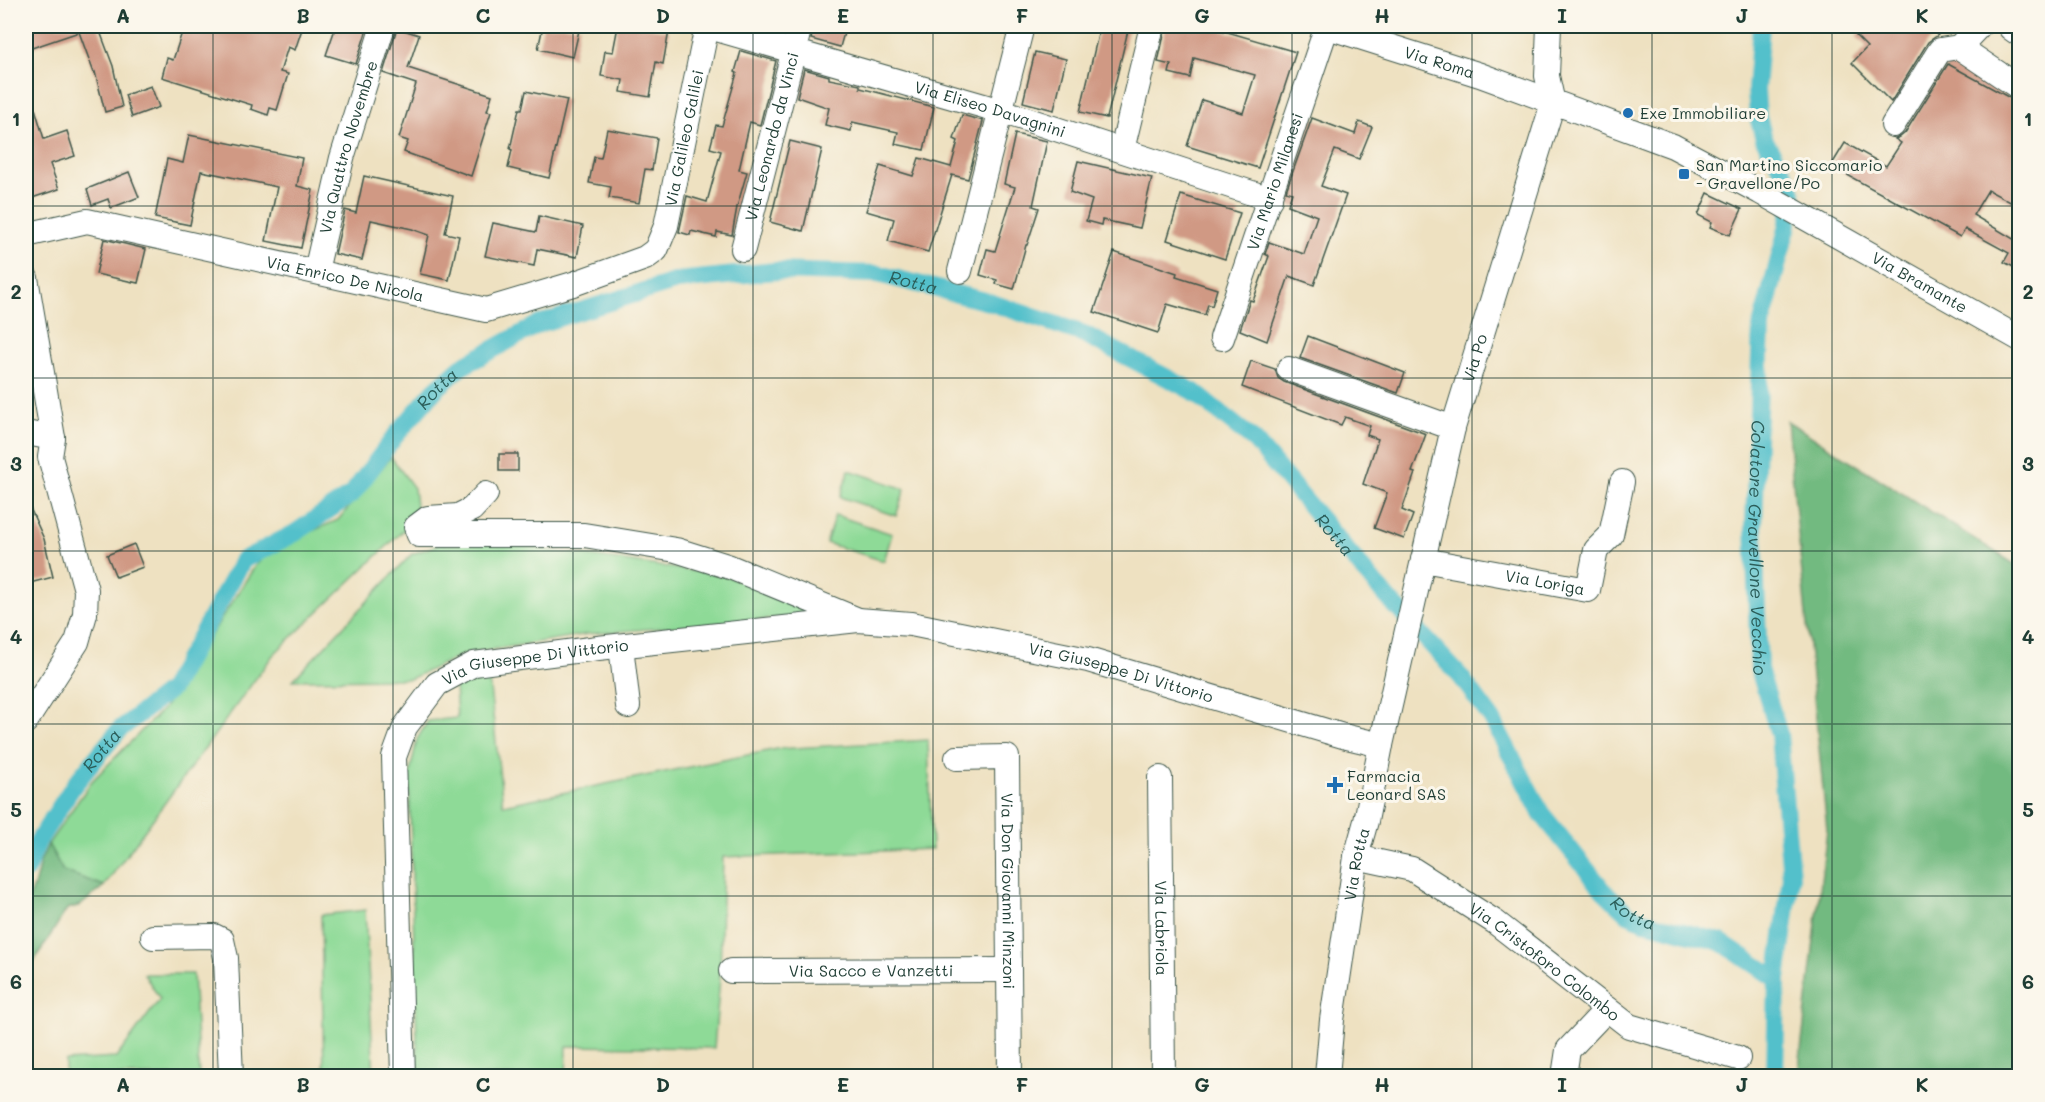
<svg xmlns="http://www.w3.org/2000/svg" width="2045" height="1102" viewBox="0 0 2045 1102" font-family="Mali,sans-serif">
<rect width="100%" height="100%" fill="#fbf7ec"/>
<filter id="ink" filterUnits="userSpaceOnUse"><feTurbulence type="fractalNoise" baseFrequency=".0167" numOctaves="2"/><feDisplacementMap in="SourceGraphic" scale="12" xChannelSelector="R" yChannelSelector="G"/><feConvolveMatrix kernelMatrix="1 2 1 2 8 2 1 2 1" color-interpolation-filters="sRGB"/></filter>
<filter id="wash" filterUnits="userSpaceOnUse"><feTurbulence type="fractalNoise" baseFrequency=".008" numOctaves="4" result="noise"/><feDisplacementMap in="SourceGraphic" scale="24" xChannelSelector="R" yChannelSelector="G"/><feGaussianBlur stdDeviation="1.35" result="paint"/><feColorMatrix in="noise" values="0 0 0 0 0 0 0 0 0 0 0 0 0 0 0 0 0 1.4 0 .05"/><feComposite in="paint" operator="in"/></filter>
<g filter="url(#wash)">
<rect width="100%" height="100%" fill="#eee1c1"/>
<g fill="#8eda97" stroke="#568c66" stroke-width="1.5">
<path d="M391,457l23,31 3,27 -13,15 -131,125 -169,231 -41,-15 -15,-27 44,-63 72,-73 91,-142 18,-18 65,-28z"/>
<path d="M849,470l56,19 -9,27 -56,-19z"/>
<path d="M835,515l57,19 -8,27 -58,-18z"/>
<path d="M502,543l225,33 91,39 -230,19 -124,20 -54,25 -117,1 119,-126 28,-10z"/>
<path d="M489,679l14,126 274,-56 151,-9 4,109 -209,8 -3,120 -6,71 -147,-2 -1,30h-148l-9,-299 8,-38 11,-18 29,-3 -2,-32z"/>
<path d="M365,910l9,166h-50l-3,-161z"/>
<path d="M144,974h49l6,102h-134v-15l51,-3 44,-59z"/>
</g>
<g fill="#72ba80" stroke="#487c5a" stroke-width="1.5">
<path d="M1787,421l232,146v509h-221l29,-246z"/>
<path d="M48,844l15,27 41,15 -23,19 -14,4 -41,65v-69l8,-19 6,-24z"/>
</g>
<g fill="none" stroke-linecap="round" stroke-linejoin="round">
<g stroke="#53c0cb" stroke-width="18">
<path id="s1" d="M1761,26l-5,64 2,27 6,22 20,34 9,22 -6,34 -26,97 -7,200 5,143 20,65 12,143 -14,102 -2,97"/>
<path id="s2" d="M26,870l12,-29 36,-56 45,-55 52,-41 72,-129 52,-27 57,-39 44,-59 39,-45 26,-23 78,-43 138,-43 98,-10 103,3 111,28 95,32 110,58 61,49 121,144 85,92 31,42 49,94 63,78 24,23 18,8 75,20 56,37"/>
</g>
</g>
<g id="blocks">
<g fill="#d09984">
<path d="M26,26h72l15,40 9,41 -17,5 -10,-40 -1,1 -15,-41 -53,18z"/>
<path d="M184,26h119l-8,24 -7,-3 -8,25 8,2 -11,36 -7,-2 -2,7 -17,-6 1,-4 -90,-28 5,-19 6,2z"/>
<path d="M336,26h32l-12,38 -30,-9z"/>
<path d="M543,26h37l-7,31 -35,-8z"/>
<path d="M618,26h19l32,5 -6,33 -7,-2 -6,35 -29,-5 2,-12 -22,-4 4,-25 8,1z"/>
<path d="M814,26h32l-6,21 -29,-8z"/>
<path d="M1100,26h29l-22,92 -27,-6z"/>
<path d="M1166,26h41l89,26 -38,116 -71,-22 15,-46 41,13 12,-38 -61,-17 -4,20 -21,-5 2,-8 -13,-3z"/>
<path d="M1866,26h62l10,9 -10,7 -37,60 -39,-39 15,-16 -11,-11z"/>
<path d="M397,28l22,7 -11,33 84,27 -5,16 4,1 -20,64 -67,-24 4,-11 -9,-3 17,-54 -33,-11z"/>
<path d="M741,51l35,10 -16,64 -10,-3 -11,48 8,2 -10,35 -5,28 -15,-3 -1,5 -25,-6 -1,4 -11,-3 8,-36 20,6 14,-51 -11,-3 6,-23 6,1 15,-53 -2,-1z"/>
<path d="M1035,52l31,7 -12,51 -31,-8z"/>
<path d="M1948,64l71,39v95l-3,7 -28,-15 -15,25 42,25 4,-8v38l-15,-8 5,-9 -44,-24 -5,8 -129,-71 14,-23 41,23 15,-23 -6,-4 5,-2 5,-4z"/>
<path d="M804,69l25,7v3l31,6v3l74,19 -10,43 -29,-6 3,-12 -46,-10 -1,9 -26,-6 4,-17 -32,-11z"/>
<path d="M151,86l8,21 -27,10 -7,-22z"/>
<path d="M26,88h3l15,51 23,-8 8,25 -25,8 9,25 -27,9 -6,-18z"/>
<path d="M526,91l41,9 -18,78 -41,-10 4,-18 -2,-1 9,-40h3z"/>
<path d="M962,115l21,6 -15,58 -16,-4 -24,77 -40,-11 6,-22 -28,-8 14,-45 33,10 6,-18 32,9 7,-26 -4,-2z"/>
<path d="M1312,118l43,16 4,-12 13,5 -13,32 -24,-9 -14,36 25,9 -32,90 -25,-9 -22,65 -27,-11 10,-30 3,1 16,-45 -4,-2 4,-12 35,12 13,-38 -29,-11 4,-12 -6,-2z"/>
<path d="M607,129l50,9 -5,32 -7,-1 -6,34 -30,-5 2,-11 -22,-4 5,-26 7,1z"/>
<path d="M1015,134l32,7 -14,65 6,2 -12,37h-1l-12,44 -18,-5 1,-4 -17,-5 7,-26 8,2 20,-64 -11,-3z"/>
<path d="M189,135l113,23 -5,28 16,4 -12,58 -35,-7 11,-54 -27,-6 -49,-10 -11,54 -35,-7 12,-59 16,4z"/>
<path d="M790,141l32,8 -19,82 -33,-9z"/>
<path d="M1078,161l74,17 -12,50 -38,-8 -1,5 -15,-4 6,-21 -22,-8z"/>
<path d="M129,172l10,25 -28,11 -3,-9 -16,6 -5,-16z"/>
<path d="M364,176l89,20 -8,37 14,3 -10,44 -29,-6 9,-39 -17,-6 -41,-9 -9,40 -27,-6 10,-44 11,3z"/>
<path d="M1708,193l34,16 -12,26 -20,-8 2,-5 -14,-7z"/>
<path d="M1181,195l59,18 -15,46 -58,-19z"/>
<path d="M539,216l44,10 -6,31 -40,-8 -3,17 -49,-10 8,-33 43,9z"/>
<path d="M104,239l42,10 -8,34 -42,-9z"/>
<path d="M1114,252l63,21 -1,3 41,13 -5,17 -4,-2 -3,11 -38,-11 -9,29 -64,-21z"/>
<path d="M1308,336l97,37 -7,20 -98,-35z"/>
<path d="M1251,361l24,8 3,9 6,4 142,52 -14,38 3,1 -13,37 11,5 -9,24 -30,-11 13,-35 -24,-9 15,-45 -11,-4 3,-9 -25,-9 -4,8 -99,-38z"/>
<rect x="499" y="454" width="19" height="17"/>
<path d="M26,499l18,40 9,38 -27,7z"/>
<path d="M134,544l9,23 -27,10 -9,-22z"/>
</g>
</g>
</g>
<g filter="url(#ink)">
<use href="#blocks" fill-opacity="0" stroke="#3e5649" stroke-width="1.5"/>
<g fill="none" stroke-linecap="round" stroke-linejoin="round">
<g stroke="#3e5649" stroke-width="26">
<g id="minor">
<path id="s3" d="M706,26l295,85 269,88"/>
<path id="s4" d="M1325,26l155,49 193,71 87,46 260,147"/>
<path d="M1959,47l61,41"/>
<path d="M1893,125l47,-75 19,-3 20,-21"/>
<path d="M1122,150l30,-124"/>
<path id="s5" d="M26,235l61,-14 399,89 87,-26 72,-26 11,-8 10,-24 41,-200"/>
<path id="s6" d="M743,249l57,-223"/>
<path id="s7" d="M316,271l26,-113 41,-132"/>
<path d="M960,271l62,-245"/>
<path d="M26,278l27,160 -3,19 36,133 -1,24 -8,28 -51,79"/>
<path id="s8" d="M1222,338l105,-312"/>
<path d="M1289,369l164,59"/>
<path d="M26,433l27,5"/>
<path d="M486,494l-14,15 -14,7 -30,2 -12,9 3,8h165l92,15 54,17 126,52"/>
<path id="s9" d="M1423,560l165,30 8,-40 15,-15 11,-53"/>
<path d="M621,646l7,60"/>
<path id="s10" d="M957,758l50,-1 3,319"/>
<path id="s11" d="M1160,778l3,298"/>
<path id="s12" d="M1356,857l56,12 83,53 134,104 109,32"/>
<path d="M153,937l61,-1 8,4 4,18 5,118"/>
<path id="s13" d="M731,971l278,-1"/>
<path id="s14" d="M403,1076l-9,-319 11,-30 32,-43 37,-20 124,-16 260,-28 53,4 177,36 255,76 38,9"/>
<path id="s15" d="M1327,1076l5,-56 24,-163 10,-36 15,-76 72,-317 100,-325 -6,-27 2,-50"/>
<path d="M1564,1076l4,-26 39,-41"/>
</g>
</g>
<g stroke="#3e5649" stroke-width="32">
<path id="major" d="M2013,26l7,5"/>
</g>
<use href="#minor" stroke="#fff" stroke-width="24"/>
<use href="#major" stroke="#fff" stroke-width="30"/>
</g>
</g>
<path fill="none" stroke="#1f3d34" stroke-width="1.5" stroke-opacity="0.55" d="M213,26v1050M393,26v1050M573,26v1050M753,26v1050M933,26v1050M1112,26v1050M1292,26v1050M1472,26v1050M1652,26v1050M1832,26v1050M26,206h1994M26,378h1994M26,551h1994M26,724h1994M26,896h1994"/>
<g fill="#1f6fb2" stroke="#fbf7ec" stroke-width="2">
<circle cx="1628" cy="113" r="6"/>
<rect x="1678" y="168" width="12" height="12" rx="3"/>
<path d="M1332 776h6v6h6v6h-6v6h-6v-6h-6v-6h6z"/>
</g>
<g text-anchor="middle" stroke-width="6" stroke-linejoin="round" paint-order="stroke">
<g font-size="16" fill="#1f3d34" stroke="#fbf7ec">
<text dy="6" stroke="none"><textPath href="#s4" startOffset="120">Via Roma</textPath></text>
<text dy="6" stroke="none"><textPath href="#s3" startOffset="296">Via Eliseo Davagnini</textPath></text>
<text dy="6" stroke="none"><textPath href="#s6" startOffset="116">Via Leonardo da Vinci</textPath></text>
<text dy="6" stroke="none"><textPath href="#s5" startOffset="768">Via Galileo Galilei</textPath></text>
<text dy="6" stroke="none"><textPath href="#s7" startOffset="128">Via Quattro Novembre</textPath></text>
<text dy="6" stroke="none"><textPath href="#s8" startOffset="165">Via Mario Milanesi</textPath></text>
<text dy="6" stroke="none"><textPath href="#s5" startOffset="327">Via Enrico De Nicola</textPath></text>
<text dy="6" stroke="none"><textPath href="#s4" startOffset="650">Via Bramante</textPath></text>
<text dy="6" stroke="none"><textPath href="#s15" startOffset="734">Via Po</textPath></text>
<text dy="6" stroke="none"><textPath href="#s9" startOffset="124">Via Loriga</textPath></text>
<text dy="6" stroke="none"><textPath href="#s14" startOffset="507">Via Giuseppe Di Vittorio</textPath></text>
<text dy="6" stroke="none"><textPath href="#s14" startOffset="1102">Via Giuseppe Di Vittorio</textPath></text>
<text dy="6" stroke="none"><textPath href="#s15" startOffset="214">Via Rotta</textPath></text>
<text dy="6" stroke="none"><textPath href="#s10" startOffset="184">Via Don Giovanni Minzoni</textPath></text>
<text dy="6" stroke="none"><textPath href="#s11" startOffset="150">Via Labriola</textPath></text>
<text dy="6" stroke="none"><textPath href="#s12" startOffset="219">Via Cristoforo Colombo</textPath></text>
<text dy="6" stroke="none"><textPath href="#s13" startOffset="140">Via Sacco e Vanzetti</textPath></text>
</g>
<g font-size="16" fill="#1f3d34" stroke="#fbf7ec" text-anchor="start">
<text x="1640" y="119">Exe Immobiliare</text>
<text x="1696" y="171">San Martino Siccomario<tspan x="1696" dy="18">- Gravellone/Po</tspan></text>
<text x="1347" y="782">Farmacia<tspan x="1347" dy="18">Leonard SAS</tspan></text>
</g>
<g font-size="18" font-style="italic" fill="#2c5e5a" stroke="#fbf7ec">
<text dy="6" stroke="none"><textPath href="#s2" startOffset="1150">Rotta</textPath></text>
<text dy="6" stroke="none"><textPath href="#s2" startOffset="646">Rotta</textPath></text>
<text dy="6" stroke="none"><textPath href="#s2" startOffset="1654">Rotta</textPath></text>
<text dy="6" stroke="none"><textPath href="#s1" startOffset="534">Colatore Gravellone Vecchio</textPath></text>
<text dy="6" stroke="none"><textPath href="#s2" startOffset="142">Rotta</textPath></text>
<text dy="6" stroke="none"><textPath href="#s2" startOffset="2140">Rotta</textPath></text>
</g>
</g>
<rect width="2045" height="1102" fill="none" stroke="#fbf7ec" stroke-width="66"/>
<rect x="33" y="33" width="1979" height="1036" fill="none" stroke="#1f3d34" stroke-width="2"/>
<g font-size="20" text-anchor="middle" font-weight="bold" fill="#1f3d34">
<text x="123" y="23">A</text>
<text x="303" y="23">B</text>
<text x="483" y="23">C</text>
<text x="663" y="23">D</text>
<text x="843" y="23">E</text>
<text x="1022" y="23">F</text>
<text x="1202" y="23">G</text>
<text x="1382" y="23">H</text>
<text x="1562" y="23">I</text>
<text x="1742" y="23">J</text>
<text x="1922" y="23">K</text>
<text x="16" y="126">1</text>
<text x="2028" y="126">1</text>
<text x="16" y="299">2</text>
<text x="2028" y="299">2</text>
<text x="16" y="471">3</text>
<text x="2028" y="471">3</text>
<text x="16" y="644">4</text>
<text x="2028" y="644">4</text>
<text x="16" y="817">5</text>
<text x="2028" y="817">5</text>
<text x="16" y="989">6</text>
<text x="2028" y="989">6</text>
<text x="123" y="1092">A</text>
<text x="303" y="1092">B</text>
<text x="483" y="1092">C</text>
<text x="663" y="1092">D</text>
<text x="843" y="1092">E</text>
<text x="1022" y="1092">F</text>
<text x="1202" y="1092">G</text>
<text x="1382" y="1092">H</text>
<text x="1562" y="1092">I</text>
<text x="1742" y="1092">J</text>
<text x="1922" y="1092">K</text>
</g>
</svg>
